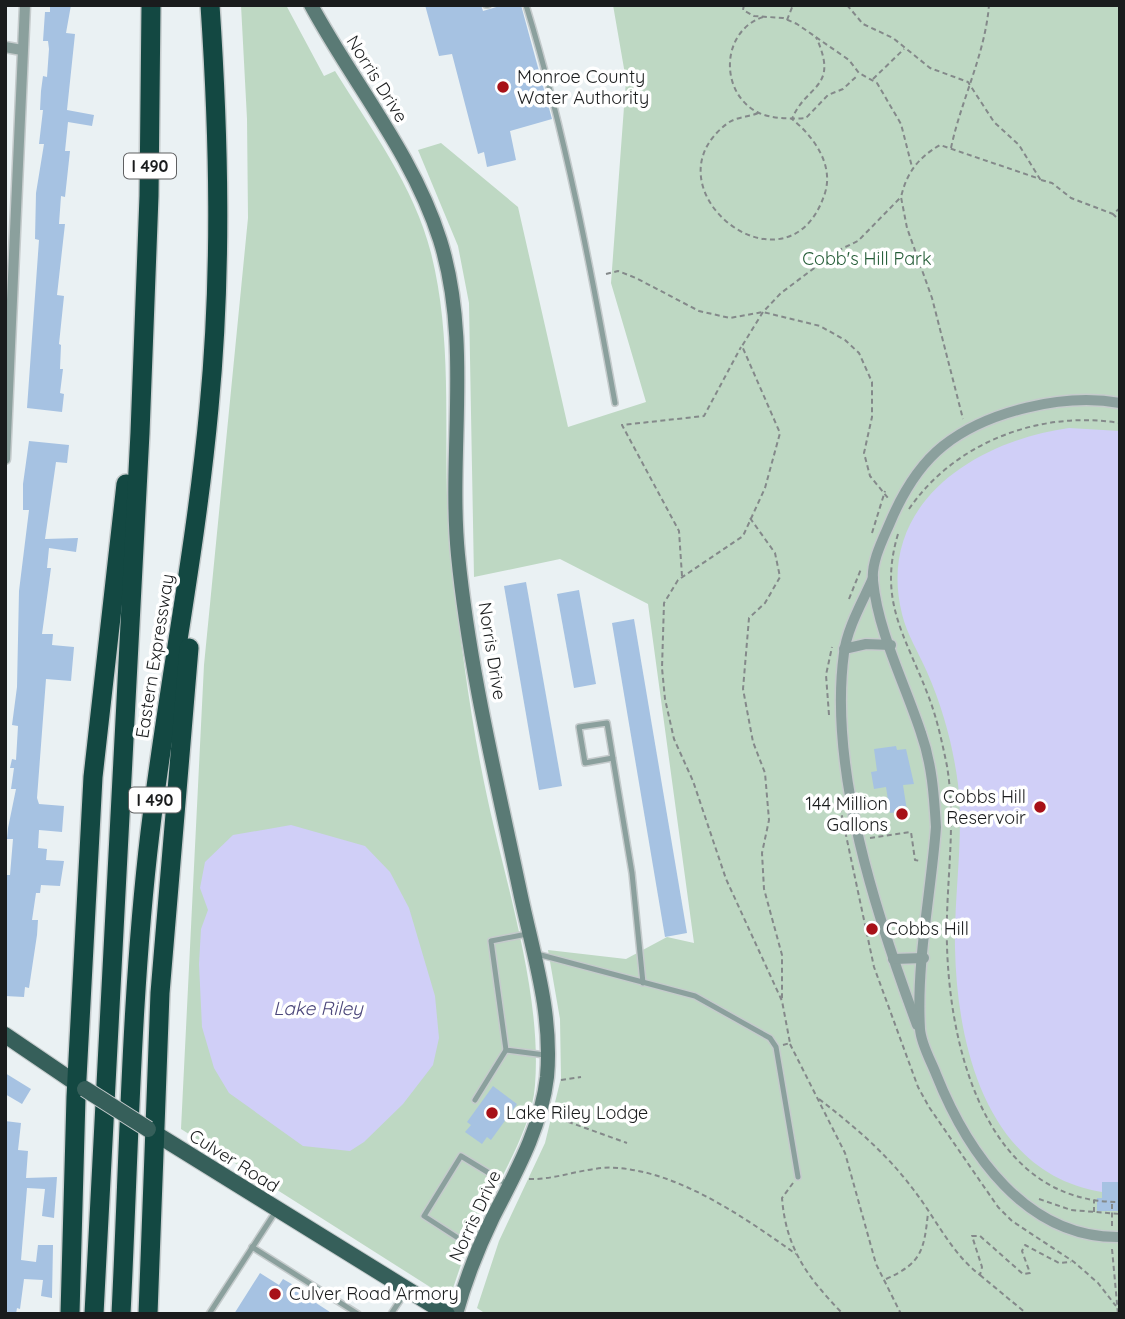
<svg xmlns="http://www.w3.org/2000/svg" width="1125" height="1319" viewBox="0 0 1125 1319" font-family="Quicksand,sans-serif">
<rect width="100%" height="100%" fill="#eaf1f3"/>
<g fill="#bed8c3">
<path d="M241,5h45l38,71 11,-5c36,58 79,115 96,182 26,103 8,207 21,313 9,78 19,158 36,235 19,87 54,195 47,284 -2,32 -21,68 -35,96 -7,14 -17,25 -23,39 -11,26 -18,53 -28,79l-268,-170 23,-464 44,-447 -1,-99z"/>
<path d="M613,5h507v1309h-634l-9,-6 22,-67 46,-98 16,-65 -1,-59 -12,-69 78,9 41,-22 27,6 -46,-339 -88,-45 -86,18 -5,-274 -11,-57 -40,-96 23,-7 77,64 50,220 78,-25 -35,-119 15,-203z"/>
</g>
<g fill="#d0cff7">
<path d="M1069,428l51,3v751l-18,10c-114,-18 -145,-144 -147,-244 -1,-55 9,-109 3,-164 -5,-38 -15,-76 -31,-112 -8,-19 -20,-37 -25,-58 -27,-109 72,-173 167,-186z"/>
<path d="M291,825l74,21 25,26 19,36 26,88 4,42 -6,27 -30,39 -39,38 -14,9 -47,-5 -74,-53 -15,-25 -12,-41 -3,-63 2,-35 7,-19 -8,-22 5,-26 28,-27z"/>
</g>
<g fill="#a6c2e2">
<path d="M50,5h21l-5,28 9,1 -8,76 27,5 -2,11 -24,-4 -3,29h5l-5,46 -4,-1 -2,28h6l-8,71 7,1 -5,48 2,1 -1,24h3l-3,24 4,1 -2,18 -35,-4 12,-168 -4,-1 1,-46 8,-49h-5l4,-34h-3l1,-19 2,-15 4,1 2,-28 -1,-8h-5l2,-29h5z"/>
<path d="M425,5h56l2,6 20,-6h18l31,114 -42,12 6,29 -29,7 -3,-15 -6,2 -26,-100 -13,2z"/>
<path d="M29,441l40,4 -2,18 -11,-1 -11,77 33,-1 -2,14 -27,-4 -2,20h4l-9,66h11l-1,11 22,2 -3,34 -25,-2 -9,119 2,6 25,2 -2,26 -23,-2 -1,18 9,1 -1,11 18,1 -4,25 -19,-1 -1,8h-4l-4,27h6l-1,15 -8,53 -4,-1 -1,10 -19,-1v-105l1,-16h4l3,-36h-6l1,-11 8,-39h-5l3,-21h-4l2,-9 4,1 2,-34 -6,-1 5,-38 2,-96 10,-81h-6v-26z"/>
<path d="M526,582l36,204 -23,4 -35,-204z"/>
<path d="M579,590l17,94 -22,4 -17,-94z"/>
<path d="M634,619l53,314 -22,4 -53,-314z"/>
<path d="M896,746l1,4 9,-1 8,35 -11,1 4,26 -17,2 -4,-26 -12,2 -3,-17 6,-1 -3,-22z"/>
<path d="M5,1073l26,16 -9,15 -17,-10z"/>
<path d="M493,1086l24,18 -26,36 -4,-3 -5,7 -17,-12 6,-7 -4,-3z"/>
<path d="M5,1121l16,2 -3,27 10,1 -2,27 31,-1 -3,41 -12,-2 3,-27 -18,-1 -6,72 15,2 2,-17h15l-1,53 -11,-2 2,-16 -19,-1 -4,30 -3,-1 -1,6h-11z"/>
<path d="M1102,1182h18v29h-23v-13h5z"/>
<path d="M260,1273l19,12 4,-6 33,19 -3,3 20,13h-99z"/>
</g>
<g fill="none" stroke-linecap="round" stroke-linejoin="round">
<g stroke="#c5cbcc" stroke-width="8">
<g id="lane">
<path d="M486,5h2"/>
<path d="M526,5c40,131 65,264 89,398"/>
<path d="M613,758l-28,5 -6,-36 28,-4 25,150 11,110"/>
<path d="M527,934l-36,7 15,109 39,5"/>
<path d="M537,954l158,42 75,42 6,9 22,130"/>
<path d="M475,1100l31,-50"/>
<path d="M252,1247l106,67"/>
<path d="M475,1249l-51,-33 37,-60 46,28"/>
<path d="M209,1314l67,-103"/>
<path d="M391,1314l16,-24"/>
</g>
</g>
<g stroke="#c5cbcc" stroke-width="13">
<g id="street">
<path d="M5,47l17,3"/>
<path d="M1120,403c-56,-10 -133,8 -177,43 -25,20 -42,50 -54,79 -7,16 -18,38 -16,56 5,51 32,103 48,152 11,31 13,62 15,94 -5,66 -20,136 -16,202 1,15 11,32 16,45 31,78 90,165 184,163"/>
<path d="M5,459l20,-454"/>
<path d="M873,578c-10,23 -26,50 -29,75 -16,116 33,264 73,372"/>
<path d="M844,649l22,-5 25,1"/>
<path d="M893,959l31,-1"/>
</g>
</g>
<g stroke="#c5cbcc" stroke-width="17">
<path id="secondary" d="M311,5c42,78 102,149 129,235 32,102 8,211 18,315 11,112 38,223 61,332 13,64 34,124 28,190 -6,51 -31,95 -54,140 -15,31 -28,64 -37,97"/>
</g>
<g stroke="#c5cbcc" stroke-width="18">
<g id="primary">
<path d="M5,1035l78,53"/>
<path d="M148,1129l299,185"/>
</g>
</g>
<g stroke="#c5cbcc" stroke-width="22">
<g id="highway">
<path d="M70,1314l6,-217 17,-320 33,-293"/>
<path d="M94,1314l46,-881 9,-237 2,-191"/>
<path d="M121,1314c8,-160 10,-322 29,-481 17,-142 46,-283 59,-425 13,-135 10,-269 1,-403"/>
<path d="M148,1314l12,-321 29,-345"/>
</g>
</g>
<g stroke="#84898a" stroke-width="2" stroke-dasharray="5 3.5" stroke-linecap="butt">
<path d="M653,5h20"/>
<path d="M744,5l-1,5 11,6 29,2 14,6 52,36 10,13 18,10 24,41 11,43"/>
<path d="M847,5l16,19 30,14 37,30 38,14 26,40 25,23 21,34 -100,-34c-22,13 -33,27 -39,52"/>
<path d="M763,17c-42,14 -44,75 -6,95 13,7 34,7 49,6l22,-23 15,-6 15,-14"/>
<path d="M787,20l6,-15"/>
<path d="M873,79l31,-30"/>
<path d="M758,113c-9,4 -22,4 -30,10 -88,65 61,182 97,70 9,-29 -12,-57 -33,-74 14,-35 48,-30 24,-82"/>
<path d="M951,148c10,-48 34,-93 38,-143"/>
<path d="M1041,180l11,3 19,15 42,16"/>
<path d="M1120,208l-7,6 7,7"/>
<path d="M606,274l12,-3 18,7 63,33 31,7 33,-6 57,14 25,14 14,13 13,29v35l-8,36 6,23 18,22"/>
<path d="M909,509c46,-67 131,-99 211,-86"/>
<path d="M750,518l25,35 5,24 -15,26 -16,15 -6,71 10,53 12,31 4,47 -7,33 2,36 18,66v45"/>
<path d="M872,533l13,-42"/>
<path d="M898,534c-20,67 7,101 30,161 9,23 14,47 19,71 10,61 -2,119 0,180 3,106 41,257 173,256"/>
<path d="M682,576l-3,-45 -57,-106 82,-9 37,-69"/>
<path d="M849,599l12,-30"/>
<path d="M829,715l-3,-40 6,-28"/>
<path d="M840,807l34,160 44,120 11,20 69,100 14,14 62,41 24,21 18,23"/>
<path d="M870,838l41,-6 4,28 5,1"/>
<path d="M790,1044l55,109 31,111 25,50"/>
<path d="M783,1045l7,-2 -8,-42 -56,-122 -33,-98 -19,-42 -9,-40 -3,-31 2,-65 14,-23 65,-44 22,-48 15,-55 -38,-87 21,-34 18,-19 56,-42 21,-10 43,-44 6,31 25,70 31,121"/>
<path d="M561,1080l20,-3"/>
<path d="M819,1099c35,27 67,54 94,90 22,28 38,64 67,86l2,-8 -10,-31h8l43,38 7,-1 -8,-22 3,-6 34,18 12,-1"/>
<path d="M552,1116l75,27"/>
<path d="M529,1179c30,1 60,-14 90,-11 64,6 126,50 177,86"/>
<path d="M793,1183l-11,15c4,51 26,80 61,116"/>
<path d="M1039,1199l32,11 49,4"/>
<path d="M1094,1212v-12"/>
<path d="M1112,1226v-23"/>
<path d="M1112,1249l6,65"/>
<path d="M980,1275l47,39"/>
<path d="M886,1279c36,-16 38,-29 42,-66"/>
</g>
<use href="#lane" stroke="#8ba09d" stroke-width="5"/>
<use href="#street" stroke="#8ba09d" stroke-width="10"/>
<use href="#secondary" stroke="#5a7a75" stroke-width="14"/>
<use href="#primary" stroke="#365f5a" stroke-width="16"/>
<use href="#highway" stroke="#134842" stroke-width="19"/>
<g stroke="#c5cbcc" stroke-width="18" stroke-linecap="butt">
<path id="primary-bridge" d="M85,1089l63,40"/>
</g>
<use href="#primary-bridge" stroke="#365f5a" stroke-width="16"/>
</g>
<g fill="#a71118" stroke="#fff" stroke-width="2.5">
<circle cx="503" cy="87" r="7"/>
<circle cx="1040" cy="807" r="7"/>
<circle cx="902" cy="814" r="7"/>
<circle cx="872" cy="929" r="7"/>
<circle cx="492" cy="1113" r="7"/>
<circle cx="275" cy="1294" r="7"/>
</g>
<g text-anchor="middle" stroke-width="7" stroke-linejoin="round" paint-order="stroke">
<g fill="#fff" stroke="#5f6061" stroke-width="2">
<rect x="124" y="153.5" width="52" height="25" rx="5"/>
<rect x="129" y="787.5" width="52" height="25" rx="5"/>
</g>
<g font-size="16" font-weight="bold" fill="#1a1c1d">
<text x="150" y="172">I 490</text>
<text x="155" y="806">I 490</text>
</g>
<g font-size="18" fill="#1a1c1d" stroke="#fff" text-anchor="start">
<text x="517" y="83">Monroe County<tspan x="517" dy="21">Water Authority</tspan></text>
<text x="1026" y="803" text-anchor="end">Cobbs Hill<tspan x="1026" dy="21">Reservoir</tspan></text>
<text x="888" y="810" text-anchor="end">144 Million<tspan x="888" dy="21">Gallons</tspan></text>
<text x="886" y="935">Cobbs Hill</text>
<text x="506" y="1119">Lake Riley Lodge</text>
<text x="289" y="1300">Culver Road Armory</text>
</g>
<g font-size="18" fill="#1a1c1d" stroke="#fff">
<text transform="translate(377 79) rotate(58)" y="6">Norris Drive</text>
<text transform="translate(492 651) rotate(81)" y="6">Norris Drive</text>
<text transform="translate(155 656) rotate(-81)" y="6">Eastern Expressway</text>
<text transform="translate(234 1161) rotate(32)" y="6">Culver Road</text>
<text transform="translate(475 1216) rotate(-65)" y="6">Norris Drive</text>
</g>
<g font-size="18" fill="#255d38" stroke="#fff">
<text x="867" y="265">Cobb's Hill Park</text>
</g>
<g font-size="19" font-style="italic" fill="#4b467a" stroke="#fff">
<text x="318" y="1015">Lake Riley</text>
</g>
</g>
<rect width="1125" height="1319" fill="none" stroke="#1a1c1d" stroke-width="14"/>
</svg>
